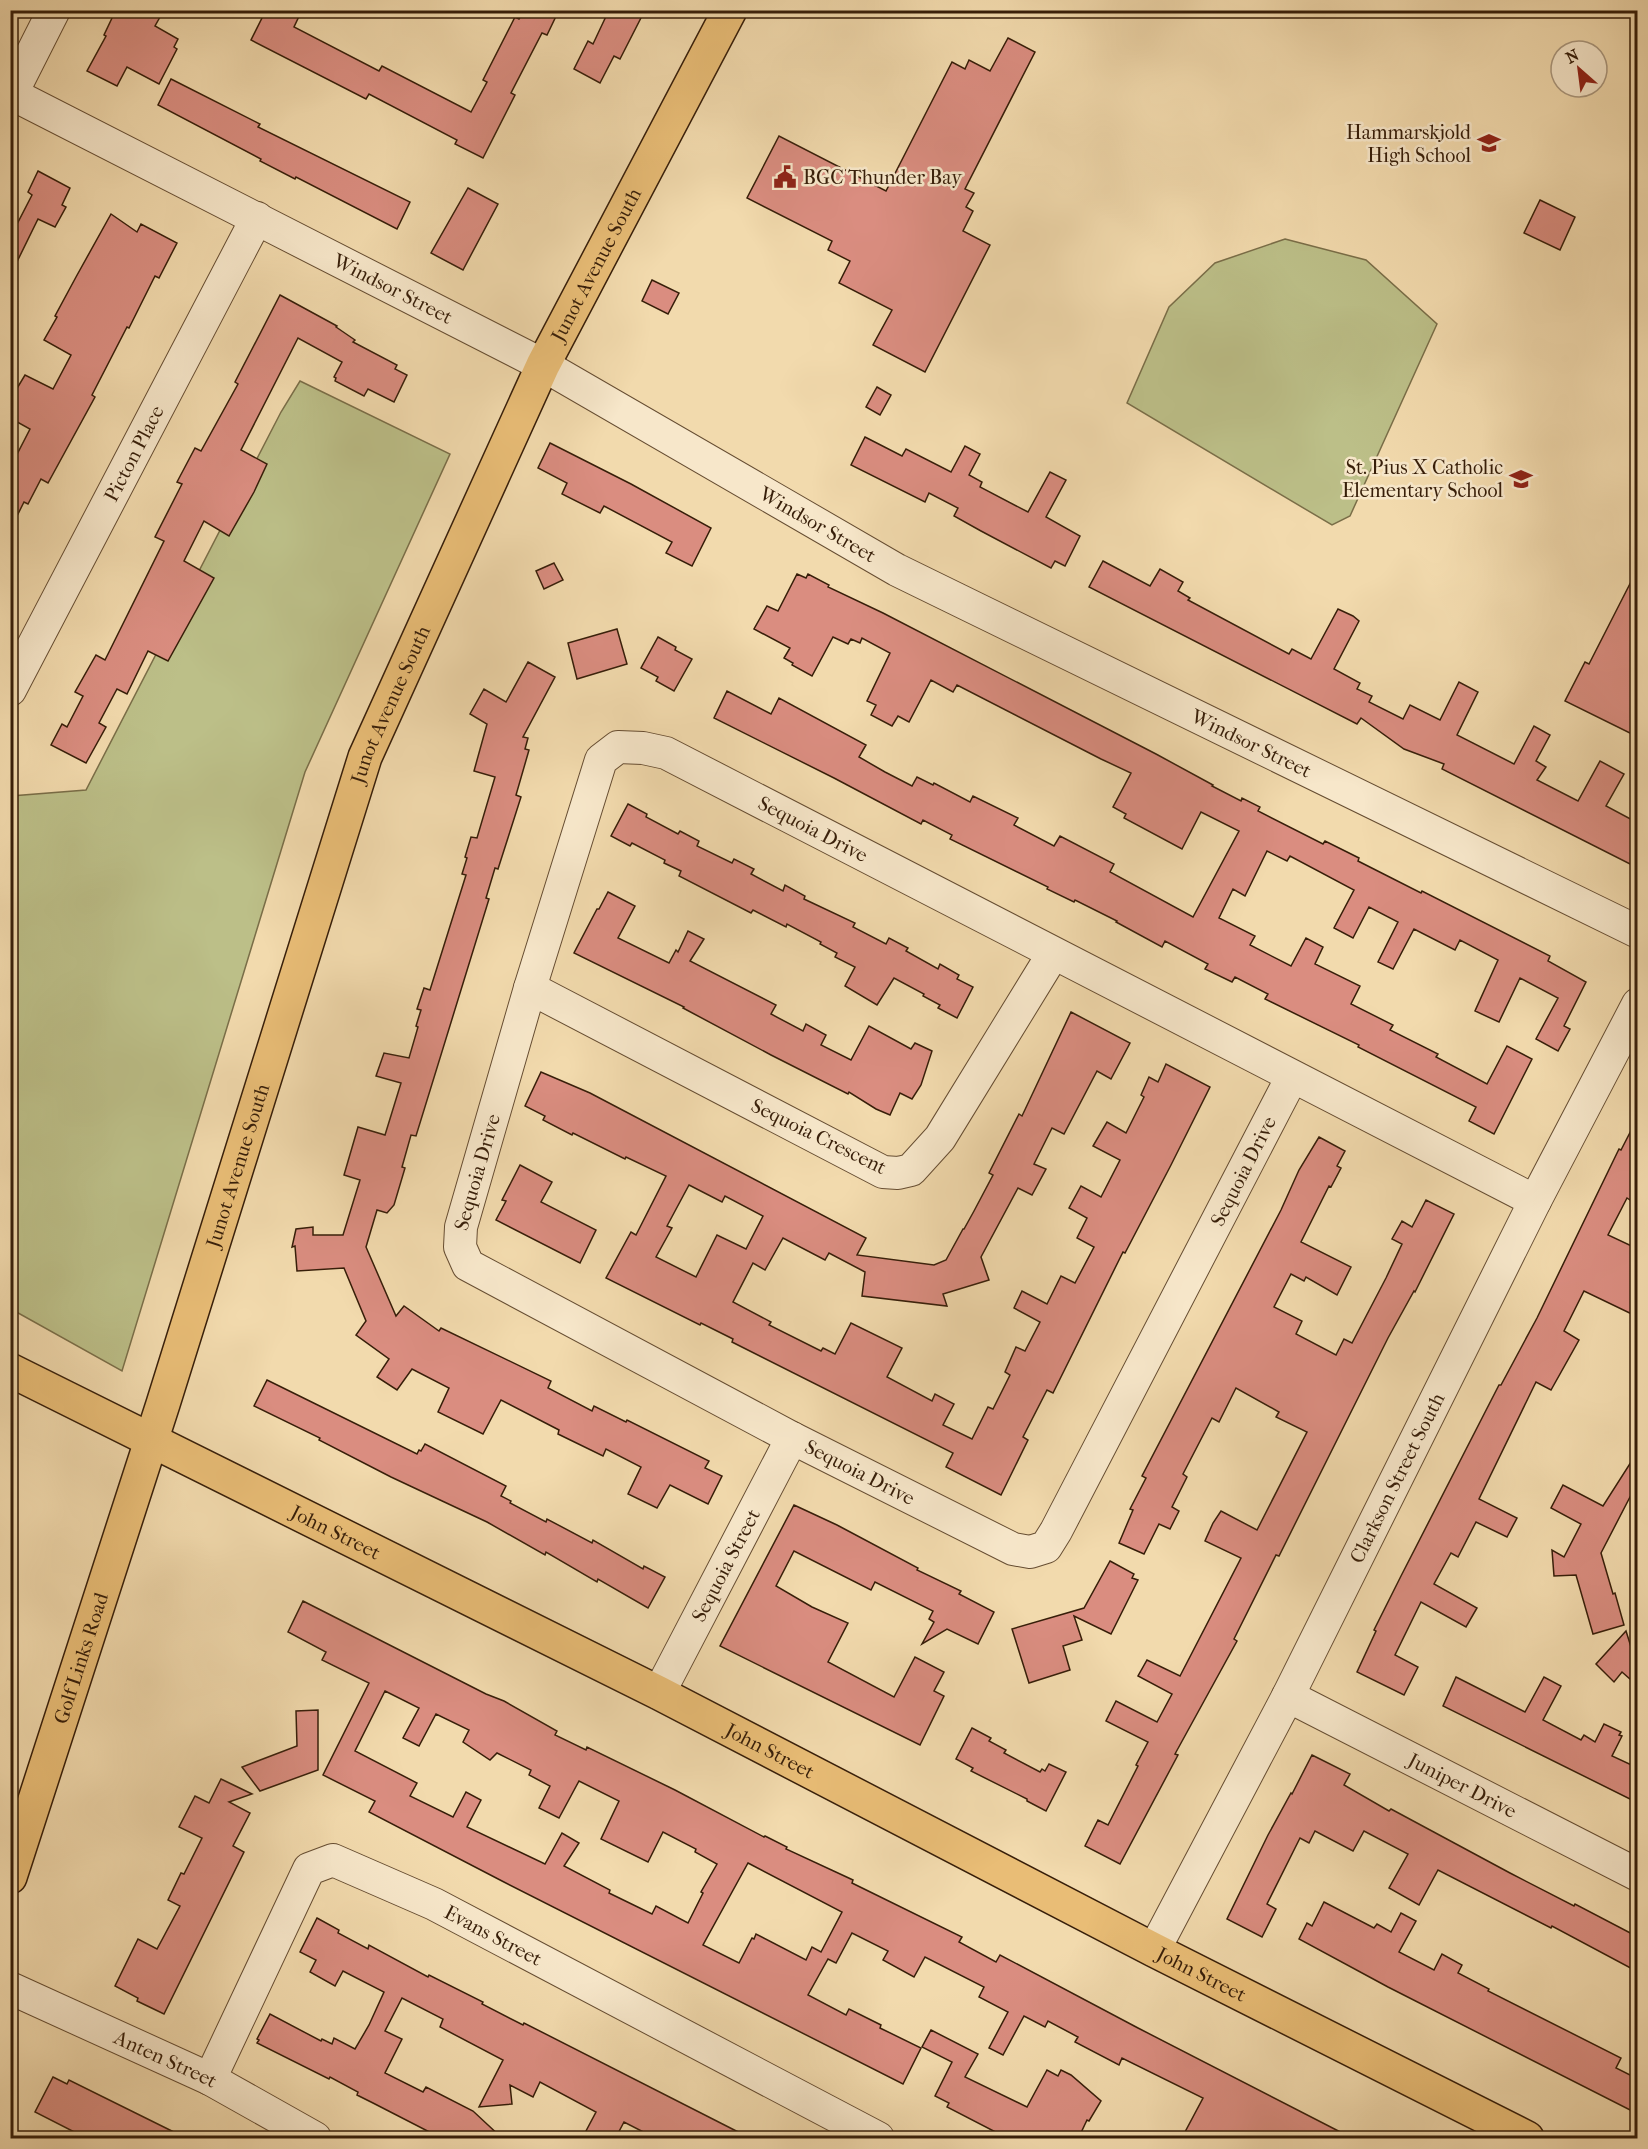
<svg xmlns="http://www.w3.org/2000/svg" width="1648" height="2149" viewBox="0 0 1648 2149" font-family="'IM FELL French Canon',serif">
<rect width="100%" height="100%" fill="#f2daad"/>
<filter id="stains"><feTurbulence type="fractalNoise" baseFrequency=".00333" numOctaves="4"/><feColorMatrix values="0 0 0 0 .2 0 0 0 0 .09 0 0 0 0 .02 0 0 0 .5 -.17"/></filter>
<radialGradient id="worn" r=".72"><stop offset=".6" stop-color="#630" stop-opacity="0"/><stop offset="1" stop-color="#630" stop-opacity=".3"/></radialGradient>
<g fill="#bcbf88" stroke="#7a6e48" stroke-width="1.5">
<path d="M1285,239l81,21 71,64 -87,192 -18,9 -205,-122 42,-96 46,-44z"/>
<path d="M300,381l150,73 -145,318 -183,599 -111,-62v-513l75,-6 195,-378z"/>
</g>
<g fill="#da8d80" stroke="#371e09" stroke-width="1.5" fill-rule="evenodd">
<path d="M266,10h36l-8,17 85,44 3,-5 89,46 16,-30 -4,-2 32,-63 4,2 5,-9h35l-12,25 -5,-2 -31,60 4,2 -32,63 -28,-14 2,-4 -88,-46 -3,5 -115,-59z"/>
<path d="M609,10h36l-25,49 -6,-3 -14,27 -26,-14 14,-28 5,3z"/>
<path d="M113,16l47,1 -5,9 23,13 -4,8 3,2 -18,35 -32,-17 -10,19 -30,-15 19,-35 -2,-1z"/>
<path d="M1008,38l27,14 -70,137 9,4 -8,14 7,4 -10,20 27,14 -65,127 -52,-27 19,-35 -53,-27 11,-22 -22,-11 4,-9 -85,-43 32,-62 107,55 66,-129 13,7 4,-9 21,11z"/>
<path d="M171,79l89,45 -2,3 152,75 -13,27 -101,-52 -1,2 -35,-18 1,-2 -103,-54z"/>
<path d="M38,171l32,17 -8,17 4,2 -11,20 -17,-8 -28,57v-52l6,2 16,-31 -4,-3z"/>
<path d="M468,188l30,16 -35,66 -32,-17z"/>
<path d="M1540,200l35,17 -15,33 -36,-17z"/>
<path d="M111,214l26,18 4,-8 36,19 -18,35 -4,-2 -26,52 -2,-1 -35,68 3,2 -47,86 -7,-4 -13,25 -4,-2 -14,28v-62l20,-39 -20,-11v-18l15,-25 28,14 18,-34 -27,-15 13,-23 -2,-1 21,-39z"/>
<path d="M652,280l27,13 -11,21 -26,-13z"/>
<path d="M280,295l57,31 -1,1 19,13 -2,2 44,23 -2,4 12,6 -13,27 -26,-13 -4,7 -29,-15 1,-3 -2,-1 8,-15 -44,-24 -57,112 26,14 -13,28 -25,44 -25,-15 -20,40 30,17 -46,83 -20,-10 -21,43 -10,-5 -18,34 7,4 -20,36 -35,-18 11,-21 5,3 16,-31 -8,-4 21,-37 9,5 59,-119 -9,-4 27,-53 -5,-2 18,-34 6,3 37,-67 -3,-2z"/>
<path d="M877,387l14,8 -11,20 -14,-8z"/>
<path d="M865,437l37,19 4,-7 45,23 14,-26 15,8 -11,21 13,7 -2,5 48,25 22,-40 16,8 -20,37 34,19 -15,30 -10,-5 -4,7 -70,-37 -27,-15 4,-8 -29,-15 -4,9 -74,-37z"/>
<path d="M550,443l81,41 80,44 -19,38 -26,-13 6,-11 -68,-36 -4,7 -38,-19 5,-11 -29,-15z"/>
<path d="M1103,561l47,25 10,-17 23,13 -5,9 12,7 -2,2 101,54 3,-5 19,10 27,-50 15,7 6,5 -25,48 26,14 -3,6 15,7 -3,6 34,17 7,-14 30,15 19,-38 19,10 -21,43 57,29 20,-38 16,9 -14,26 10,6 -9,13 41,21 22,-40 24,13 -18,32 32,17v45l-196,-99 2,-5 -40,-15 -43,-31 -4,6 -268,-137z"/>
<path d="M554,563l9,17 -19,9 -8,-18z"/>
<path d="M1638,568v169l-73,-36 20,-39 4,2z"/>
<path d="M797,574l9,4 2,-4 21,11 -1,2 55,26 273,141 57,31 -1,1 29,15 1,-3 18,9 -2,4 65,33 2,-3 34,17 -1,3 63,32 1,-2 128,65 -2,5 38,21 -22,44 6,3 -12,22 -22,-12 22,-41 -38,-20 -21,44 -24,-11 23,-51 -38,-20 -5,10 -41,-21 -21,40 -15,-7 20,-40 -29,-15 -16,31 -19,-10 20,-38 -64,-34 -3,5 -20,-10 -22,45 -12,-7 -14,29 36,18 -5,9 41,21 15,-28 17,9 -8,17 45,22 -9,18 42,21 -3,5 48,24 -2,3 51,27 20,-38 25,13 -38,75 -25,-13 7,-14 -118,-60 1,-2 -94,-46 3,-5 -33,-17 -3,5 -27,-13 3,-5 -43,-23 -3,6 -46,-25 1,-1 -42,-21 -1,2 -27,-13 1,-2 -98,-48 2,-4 -29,-15 -2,4 -87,-46 -120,-60 13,-27 44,23 8,-16 87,47 -7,12 26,15 27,14 5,-9 16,8 1,-2 36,19 3,-6 45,22 -4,7 40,21 6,-10 54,28 -4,8 83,45 46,-86 -38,-19 -19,37 -58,-31 2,-4 -13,-7 18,-34 -30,-14 -144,-74 -4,7 -22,-12 -22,42 -11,-6 -6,10 -21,-11 5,-10 -9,-4 23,-48 -28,-15 -2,5 -9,-4 -3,5 -15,-7 -21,39 -20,-11 1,-2 -9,-5 6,-10 -36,-19 13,-23 11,5z"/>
<path d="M617,629l10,35 -50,15 -9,-36z"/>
<path d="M658,637l18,10 -1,3 17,9 -18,32 -18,-10 2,-4 -17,-9z"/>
<path d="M528,662l27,15 -32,60 5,1 -3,11 4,1 -13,45 5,2 -23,72 -3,-1 -9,30 3,1 -73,237 -5,-1 -9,32 3,1 -11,37 -7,8 -10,-3 -11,37 30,69 8,-10 35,25 2,-3 110,53 -3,7 44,23 2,-5 32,16 1,-2 82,41 -4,7 17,8 -14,28 -38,-19 -13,23 -29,-14 13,-27 -35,-18 -3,7 -45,-22 1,-4 -58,-30 -18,34 -45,-22 11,-24 -37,-19 -15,21 -20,-13 12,-18 -33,-24 10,-14 -22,-53 -47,3 -2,-25 -3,1 4,-18 17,-2v8h30l17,-55 -16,-5 14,-48 27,8 16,-52 -25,-7 8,-23 25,5 9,-31 -2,-1 5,-16 -4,-1 7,-21 6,2 36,-115 -4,-1 5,-16 -2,-1 6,-20 6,1 18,-61 -21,-6 13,-47 -17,-10 14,-25 22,13z"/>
<path d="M628,804l19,10 -1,3 32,17 2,-3 19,10 -2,5 35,17 2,-4 20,10 -3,5 32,17 2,-6 20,11 -1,3 51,24 -2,4 33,17 3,-6 19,10 -2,3 32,18 2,-5 19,11 -2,4 16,8 -16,31 -19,-10 2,-3 -17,-9 1,-2 -30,-16 -17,27 -32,-19 10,-19 -20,-10 2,-4 -17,-9 1,-2 -34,-18 -1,3 -33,-17 -2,3 -72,-37 2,-5 -17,-8 1,-3 -33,-17 -2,3 -19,-10z"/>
<path d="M608,892l27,14 -17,32 51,25 7,-13 2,2 10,-21 16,8 -14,22 86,44 -5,9 32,17 3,-7 20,11 -5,10 30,15 18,-34 42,23 4,-6 17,8 -11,34 -9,14 -12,-6 -10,22 -14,-6 -27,-17 -1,2 -77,-39 -88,-47 1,-1 -110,-54 23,-44h2z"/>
<path d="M1071,1012l59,31 -19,36 -14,-8 -33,63 -12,-6 -18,36 12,5 -14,26 -14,-7 -37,69 8,23 -46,14 4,12 -85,-10 3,-24 -36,-19 -4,7 -42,-22 -18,32 -12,-7 -20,39 38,20 -2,3 52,26 2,-3 12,6 16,-31 51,25 -15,29 45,24 3,-7 19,10 -11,21 29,14 16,-32 5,2 17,-34 -5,-3 11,-25 9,4 15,-29 -26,-14 8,-17 25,13 14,-28 14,7 19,-36 -17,-9 10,-20 -18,-10 12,-22 20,11 19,-37 -27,-14 14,-24 19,11 18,-36 -3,-2 8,-18 9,5 8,-18 44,23 -39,78 -46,88 -2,-1 -70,141 -6,-3 -24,47 5,3 -27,55 -55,-28 7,-14 -221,-111 1,-3 -32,-16 -1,2 -94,-47 25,-46 5,3 30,-59 -40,-19 -1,2 -52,-26 -1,2 -29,-15 2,-4 -20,-10 16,-34 49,21 276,145 -9,17 77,10 12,-5 17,-31h1l10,-18 19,-36 -4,-2 30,-59 3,2zM689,1185l33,17 3,-6 38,20 -17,33 -29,-14 -21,42 -40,-20 16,-29 -5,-2z"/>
<path d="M1638,1117v67l-8,16 -3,-2 -19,37 30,14v68l-54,-26 -20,40 15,9 -28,50 -15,-8 -57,117 38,19 -10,19 -31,-15 -18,35 -7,-4 -17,31 43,24 -11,19 -45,-25 -26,53 23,12 -14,28 -47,-23 19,-41 -2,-1 27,-54 98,-191h2l36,-67 82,-169 2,1z"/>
<path d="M1319,1137l26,14 -8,15 4,2 -10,19 -2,-1 -28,56 50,25 -14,28 -31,-18 -2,4 -13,-7 -17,33 28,14 -6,13 40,21 8,-16 8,4 34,-65 16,-34 -10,-5 10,-18 10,6 14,-27 28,14 -39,78 -1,-1 -26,47 -109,218 -3,-1 -42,84 3,2 -62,113 3,1 -58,109 -35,-18 13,-26 10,5 30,-59 -2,-1 12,-23 -42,-21 10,-20 41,21 15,-28 -34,-18 9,-16 33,16 61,-118 -36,-17 8,-18 8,-12 36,19 50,-98 -31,-15 3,-5 -43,-24 -17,34 -7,-4 -29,56 4,3 -15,30 7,4 -9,18 -11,-5 -15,30 -25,-11 14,-33 -3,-1 16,-31 -4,-2 139,-266 18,-40z"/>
<path d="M520,1165l32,17 -11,20 55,28 -16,33 -84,-43 10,-19 -4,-1z"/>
<path d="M267,1380l150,74 2,-4 2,1 4,-7 81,42 -5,10 10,5 -1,2 36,19 1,-3 45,24 1,-3 50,29 1,-3 21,11 -17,31 -50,-29 -1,3 -51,-30 -1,3 -58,-33 -96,-45 -72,-37 1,-2 -66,-32z"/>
<path d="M1638,1451v51l-8,-5 -29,56 12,41 2,-1 9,32 -31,9 -17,-59 -22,1 -2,-26 12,7 17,-33 -30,-16 12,-23 40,21z"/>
<path d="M794,1505l43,20 81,43 -1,2 44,21 -2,3 35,18 -16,32 -31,-15 -25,15 12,-22 -5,-3 4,-8 -58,-29 -4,8 -77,-39 -18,35 36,21 36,16 -20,39 66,35 21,-40 29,15 -10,19 10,5 -24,49 -200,-99z"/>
<path d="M1110,1561l24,13 -2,4 6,2 -27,54 -37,-18 8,24 -19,6 7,24 -41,13 -17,-54 72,-21z"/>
<path d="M303,1601l183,93 18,7 53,30 -2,4 31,15 1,-3 88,43 89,47 1,-1 22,11 -1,2 67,31 -1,3 110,54 -3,5 37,20 4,-7 138,73 216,111h-157l-12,-7 18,-34 -81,-40 -3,7 -44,-23 3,-5 -30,-16 -3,6 -21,-11 -21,39 -14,-7 19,-36 -29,-15 5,-10 -59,-30 -11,20 -31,-17 5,-9 -36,-18 -16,30 -8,-4 -20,36 38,20 3,-6 32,16 -1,3 41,20 -18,36 -401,-203 -133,-69 6,-11 -52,-26 46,-92 -47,-23 4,-8 -38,-20zM385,1691l34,17 -16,30 16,8 17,-32 33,16 -6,12 27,18 7,-7 34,17 -2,5 21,11 -11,22 20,10 20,-37 40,20 -18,38 47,23 15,-30 33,17 -1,3 22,12 -16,28 2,1 -15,30 -32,-17 -4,8 -43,-21 1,-3 -46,-24 15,-23 -17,-10 -17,31 -78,-37 14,-27 -15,-8 -13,25 -43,-21 7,-13 -62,-32zM748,1863l94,49 -21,40 -9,-5 -6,13 -50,-26 -2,5 -2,-1 -13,25 -36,-18z"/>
<path d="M1626,1631l6,19 6,-6v42l-16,-14 -8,10 -18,-18z"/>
<path d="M1456,1677l69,35 19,-35 17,9 -18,34 38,20 3,-5 11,7 9,-18 17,8 -2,3 3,1 -10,20 26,12v35l-195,-97z"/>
<path d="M318,1710v60l-58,21 -18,-24 55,-21 -1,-35z"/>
<path d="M972,1728l19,10 -2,3 17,9 -2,3 36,19 2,-3 3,2 4,-7 17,8 -20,39 -19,-10v-2l-56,-28 2,-3 -17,-9z"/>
<path d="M1312,1755l38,19 -6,11 45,26 2,-2 119,64 64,33 1,-2 63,33v35l-86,-46 -1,2 -113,-58 -19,35 -30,-17 19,-34 -44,-23 -11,20 -38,-20 -6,12 -9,-5 -33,66 9,5 -14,28 -35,-18 41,-84 23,-42 1,1z"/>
<path d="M221,1779l31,15 -23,8 21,11 -17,33 11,6 -80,162 -27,-13 1,-3 -23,-12 23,-47 19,10 23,-43 -12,-6 13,-27 3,1 18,-36 -23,-11 16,-31 14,7z"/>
<path d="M1324,1902l50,26 3,-4 14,8 10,-19 15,8 -17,31 35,18 8,-16 20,11 -4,8 31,16 -1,2 133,67 -5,10 22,11v35l-250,-127 -89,-48 8,-16 5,3z"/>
<path d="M317,1918l22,12 -1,3 30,16 1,-4 59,32 1,-2 54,27 -1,2 41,21 1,-2 228,116h-95l-33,-17 -9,17h-16l-13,-8 10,-19 -56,-30 -7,15 -23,-12 2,19 -33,3 24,-47 -63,-33 3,-8 -41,-21 -17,33 17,8 -17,34 38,19 3,-5 47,24 30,28h-60l-70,-36 -16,-8 1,-3 -28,-15 -1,2 -72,-36 2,-3 -2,-1 13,-25 51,27 1,-2 10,5 2,-6 21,11 14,-24 15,-33 -41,-21 -8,15 -25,-14 6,-12 -16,-8z"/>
<path d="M931,2030l47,24 -13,23 62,30 20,-37 11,6 3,-6 10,5 30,26 -12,20 -2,-1 -9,19h-69l-62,-32 2,-4 -14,-7 17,-34 -30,-15z"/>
<path d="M53,2077l14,7 2,-4 119,59h-100l-53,-27z"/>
</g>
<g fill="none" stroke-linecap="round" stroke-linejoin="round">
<g stroke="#664d32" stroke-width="34">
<g id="minor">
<path id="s1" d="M10,93l533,272 354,205 741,362"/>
<path d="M10,97l44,-87"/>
<path id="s2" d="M10,690l247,-472"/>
<path d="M530,988l353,184 15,1 13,-3 29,-32 113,-184"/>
<path id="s3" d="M1292,1077l-236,454 -10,16 -16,5 -17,-3 -221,-111 -324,-173 -8,-18 1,-20 69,-239 71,-228 17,-13 25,1 23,5 869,448"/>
<path id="s4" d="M659,1693l133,-255"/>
<path id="s5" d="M1288,1696l350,179"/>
<path id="s6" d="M1154,1950l134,-254 247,-495 103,-197"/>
<path id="s7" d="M10,1988l200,91 105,59"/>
<path id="s8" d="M210,2079l99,-210 24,-9 101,44 444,234"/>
</g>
</g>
<g stroke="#371e09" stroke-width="36">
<g id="major">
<path id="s9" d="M10,1370l649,323 495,257 373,188"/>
<path id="s10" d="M10,1877l153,-473 202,-647 178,-392 187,-355"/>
</g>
</g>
<use href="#minor" stroke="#f7e7ca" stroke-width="32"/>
<use href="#major" stroke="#e9bd76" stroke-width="33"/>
</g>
<defs>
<g id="school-bare" transform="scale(1.8)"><path d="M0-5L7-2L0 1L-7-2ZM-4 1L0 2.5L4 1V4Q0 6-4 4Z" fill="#8f2418" stroke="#f7e7ca" stroke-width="2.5" paint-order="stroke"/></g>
<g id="civic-bare" transform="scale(1.8)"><path d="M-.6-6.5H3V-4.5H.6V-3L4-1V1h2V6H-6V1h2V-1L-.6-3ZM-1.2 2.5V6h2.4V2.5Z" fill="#8f2418" stroke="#f7e7ca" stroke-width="2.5" paint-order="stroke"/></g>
</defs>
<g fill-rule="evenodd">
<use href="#school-bare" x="1489" y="143"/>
<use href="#civic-bare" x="785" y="177"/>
<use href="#school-bare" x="1521" y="479"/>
</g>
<g text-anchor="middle" stroke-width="5" stroke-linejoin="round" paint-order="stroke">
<g font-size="20" fill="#371e09" stroke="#f7e7ca" text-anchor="end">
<text x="1471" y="139">Hammarskjold<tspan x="1471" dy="23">High School</tspan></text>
<text x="803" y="184" text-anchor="start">BGC Thunder Bay</text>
<text x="1503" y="474">St. Pius X Catholic<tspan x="1503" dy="23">Elementary School</tspan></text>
</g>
<g font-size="20" fill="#371e09" stroke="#f7e7ca">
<text dy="7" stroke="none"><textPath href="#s10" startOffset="1719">Junot Avenue South</textPath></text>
<text dy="7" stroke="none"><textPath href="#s1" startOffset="430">Windsor Street</textPath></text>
<text dy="7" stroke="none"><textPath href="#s2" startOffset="267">Picton Place</textPath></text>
<text dy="7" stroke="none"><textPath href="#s1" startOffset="916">Windsor Street</textPath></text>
<text dy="7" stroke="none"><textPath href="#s10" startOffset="1233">Junot Avenue South</textPath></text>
<text dy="7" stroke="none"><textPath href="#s1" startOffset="1402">Windsor Street</textPath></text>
<text dy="7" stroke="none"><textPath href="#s3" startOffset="1942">Sequoia Drive</textPath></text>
<text transform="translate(819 1136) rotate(26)" y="7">Sequoia Crescent</text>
<text dy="7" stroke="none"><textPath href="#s10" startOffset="747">Junot Avenue South</textPath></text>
<text transform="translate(1243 1171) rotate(-63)" y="7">Sequoia Drive</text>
<text dy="7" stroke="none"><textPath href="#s3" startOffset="1276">Sequoia Drive</textPath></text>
<text transform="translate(860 1472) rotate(27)" y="7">Sequoia Drive</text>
<text dy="7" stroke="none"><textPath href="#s6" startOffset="531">Clarkson Street South</textPath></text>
<text dy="7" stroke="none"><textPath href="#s9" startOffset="364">John Street</textPath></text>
<text dy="7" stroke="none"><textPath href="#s4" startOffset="144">Sequoia Street</textPath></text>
<text dy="7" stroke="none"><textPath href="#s10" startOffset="230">Golf Links Road</textPath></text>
<text dy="7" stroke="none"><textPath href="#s9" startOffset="850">John Street</textPath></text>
<text dy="7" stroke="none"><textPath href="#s5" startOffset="196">Juniper Drive</textPath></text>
<text dy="7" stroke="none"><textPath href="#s8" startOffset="435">Evans Street</textPath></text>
<text dy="7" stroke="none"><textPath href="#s9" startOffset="1336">John Street</textPath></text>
<text dy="7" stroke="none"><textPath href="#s7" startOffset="171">Anten Street</textPath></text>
</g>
</g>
<rect width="1648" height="2149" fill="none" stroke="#f2daad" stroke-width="36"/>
<rect x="12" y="12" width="1624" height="2125" fill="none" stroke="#371e09" stroke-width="3"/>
<rect x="18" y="18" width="1612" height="2113" fill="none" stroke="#371e09" stroke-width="1.5"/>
<g transform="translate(1579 69) rotate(332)"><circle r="28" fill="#f7e7ca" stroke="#aa977d" stroke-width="1.5"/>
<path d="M0-4.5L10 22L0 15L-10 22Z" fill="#8f2418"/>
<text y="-9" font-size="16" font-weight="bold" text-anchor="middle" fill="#371e09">N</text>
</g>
<rect width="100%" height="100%" filter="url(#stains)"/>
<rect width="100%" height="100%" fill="url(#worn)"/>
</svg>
